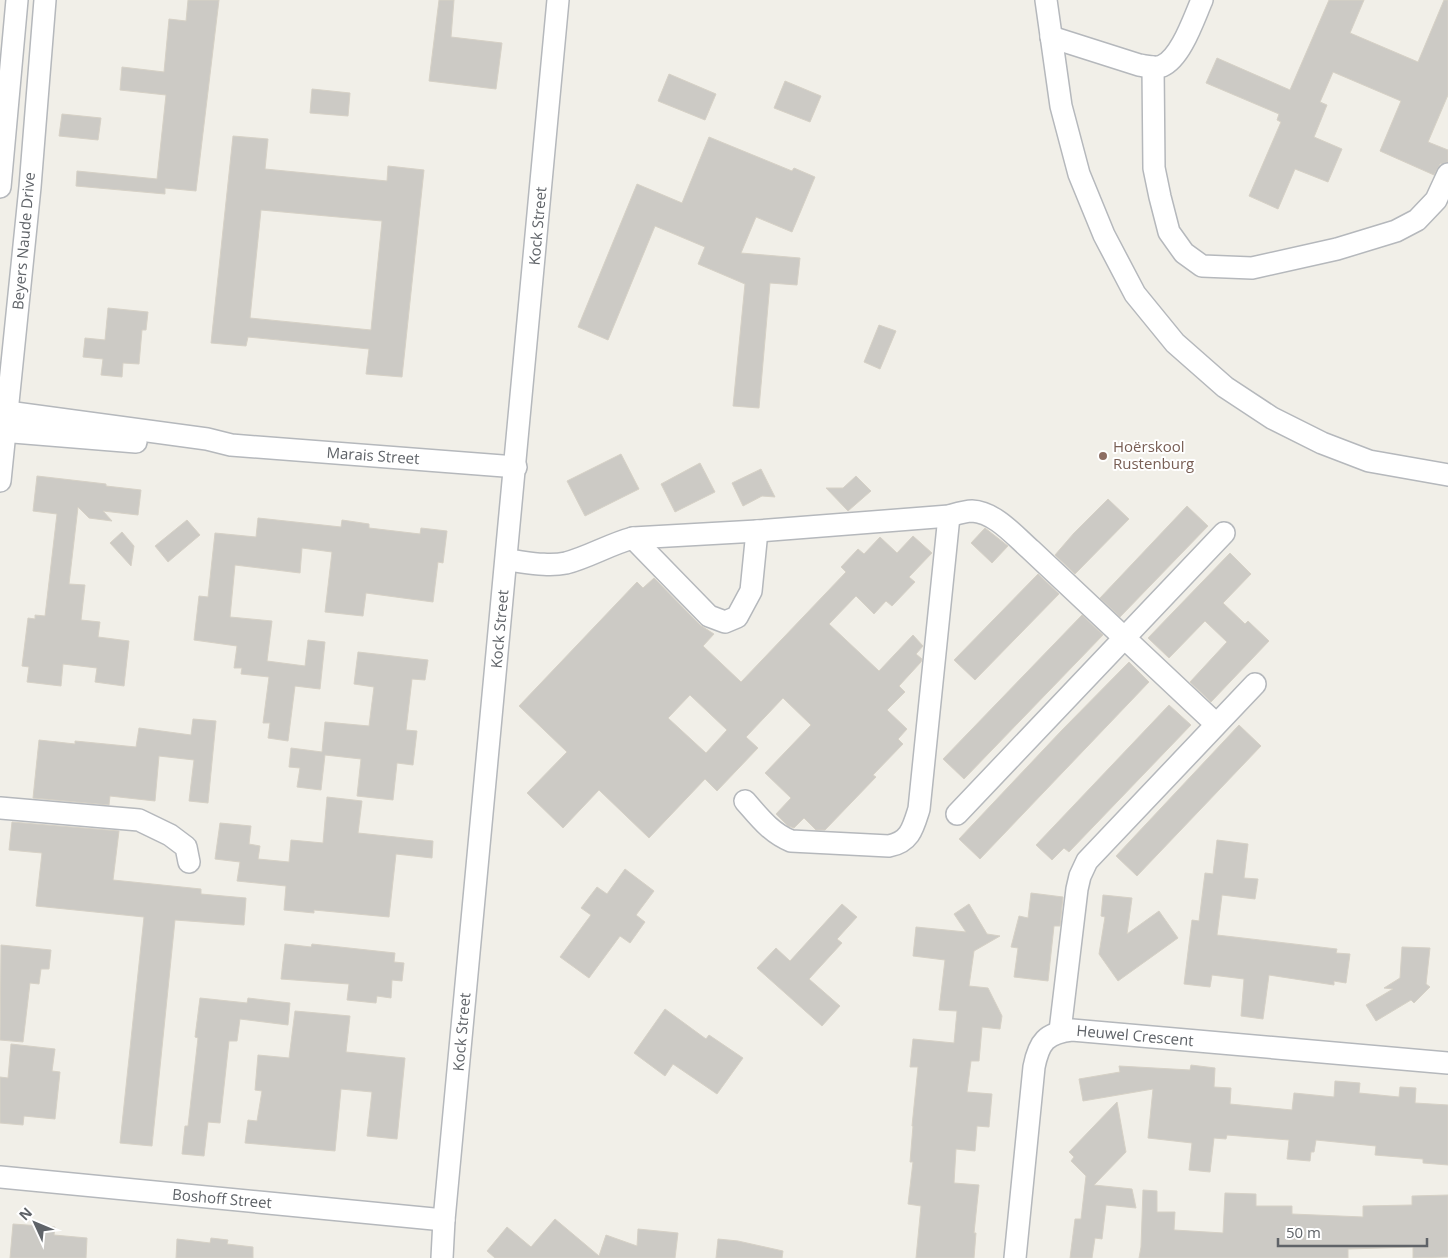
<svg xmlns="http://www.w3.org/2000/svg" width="1448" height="1258" viewBox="0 0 1448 1258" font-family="'Open Sans',sans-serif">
<rect width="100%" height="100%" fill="#f1efe8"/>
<g fill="#cccac5" stroke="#d6d1c6" fill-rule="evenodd">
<path d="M188,0h31l-23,191 -31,-3v6l-89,-8 1,-15 80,8 9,-84 -46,-5 2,-23 42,5 5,-53 17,2z"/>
<path d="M439,0h15l-3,37 51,6 -6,46 -67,-8z"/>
<path d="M1329,0h35l-14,33 68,29 26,-62h4v95l-20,47 20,8v12l-8,2 -6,11 -54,-24 21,-50 -68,-29 -13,30 7,3 -13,32 28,12 -14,33 -33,-13 -17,40 -29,-13 32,-74 -4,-2 2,-6 -73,-31 11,-25 73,32z"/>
<path d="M669,74l47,20 -11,26 -47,-19z"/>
<path d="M785,81l36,15 -11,26 -36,-14z"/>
<path d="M312,89l38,4 -2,23 -38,-3z"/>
<path d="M62,114l39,4 -3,22 -39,-4z"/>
<path d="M233,136l35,3 -3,30 122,12 1,-15 36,4 -22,207 -36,-3 3,-25 -121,-12 -2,9 -35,-3zM261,210l121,11 -11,109 -121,-12z"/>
<path d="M709,137l83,34 2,-3 21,9 -23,55 -36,-15 -15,36 59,5 -3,27 -27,-2 -11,125 -26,-2 12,-122 -47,-20 7,-17 -50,-21 -47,114 -30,-13 59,-143 45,19z"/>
<path d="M108,308l40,4 -2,18h-4l-3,34 -16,-1 -1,14 -21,-2 2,-16 -20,-2 2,-19 20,2z"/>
<path d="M879,325l17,6 -16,38 -16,-7z"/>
<path d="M621,454l18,35 -54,27 -18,-35z"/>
<path d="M700,463l15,29 -40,20 -14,-28z"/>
<path d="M761,469l14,28 -13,-1 -19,10 -11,-23z"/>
<path d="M37,476l69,8v2l35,4 -3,25 -35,-4 9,10 -23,-3 -11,-11 -9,77 16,1 -4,35 19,2 -2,15 31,4 -5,45 -29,-4 2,-14 -34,-4 -2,22 -34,-4 2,-15 -7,-1 6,-48 7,1v-4l10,1 12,-102 -24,-3z"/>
<path d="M856,476l15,15 -23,20 -22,-23h17z"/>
<path d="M1108,499l21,20 -54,55 -20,-19 19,-22z"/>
<path d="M1187,506l21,20 -88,91 -20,-19z"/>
<path d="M258,518l83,9 1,-7 27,4v4l51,6 1,-6 26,3 -4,32 -5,-1 -5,40 -67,-9 -3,23 -38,-4 7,-60 -30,-4 -2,25 -65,-8 -5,52 42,4 -5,40 38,5 3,-26 17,2 -5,47 -25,-3 -7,55 -20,-3 2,-15h-7l6,-46 -28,-3 1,-6h-8l3,-22 -43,-6 5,-44 9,1 7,-64 41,4z"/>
<path d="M187,520l13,15 -32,27 -13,-16z"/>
<path d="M985,528l23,18 -16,17 -21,-20z"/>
<path d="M122,532l12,14 -3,20 -21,-23z"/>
<path d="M913,536l19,17 -23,24 6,5 -23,24 -6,-5 -12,13 -18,-18 -27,28 50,47 34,-36 10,11 -7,8 6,5 -1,3 -22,24 6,6 -18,18 20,19 -9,10 5,5 -30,31 3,2 -51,53h-9l-12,-12 -10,10 -6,-2 -12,-12 15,-16 -26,-25 46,-48 -28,-27 -37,39 12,11 -41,43 -12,-12 -56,59 -50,-48 -36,38 -36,-35 40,-41 -48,-46 118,-124 6,6 11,-10 46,47 14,9 -11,12 38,36 105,-110 -5,-5 17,-18 6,5 16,-17 17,16zM690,695l37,35 -21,23 -38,-35z"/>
<path d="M1230,553l21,21 -28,29 22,21 3,-3 21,20 -58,61 -21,-20 37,-40 -22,-21 -36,37 -21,-20z"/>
<path d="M1038,574l21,20 -84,86 -21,-20z"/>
<path d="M1082,615l21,20 -139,144 -21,-20z"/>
<path d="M358,652l70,8 -3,20 -13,-1 -6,51 11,1 -4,34 -16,-2 -4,37 -36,-4 4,-37 -36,-4 -4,35 -24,-3 3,-19 -11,-1 2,-19 31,4 3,-30 44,4 5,-39 -20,-3z"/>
<path d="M1129,662l20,20 -169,177 -21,-20 103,-109z"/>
<path d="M1169,705l22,20 -122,127 -5,-4 -12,12 -16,-15z"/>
<path d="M193,719l23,2 -8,82 -19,-2 5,-41 -35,-4 -4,45 -45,-5 -1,9 -76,-7 6,-58 36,4v-3l61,6 3,-19 52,7z"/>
<path d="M1239,725l22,21 -124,130 -21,-20z"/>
<path d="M327,797l35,4 -4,32 75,8 -1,17 -36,-4 -7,63 -75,-7v3l-30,-3 2,-24 -49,-5 3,-19 -25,-3 5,-36 31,3 -2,18 11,2 -2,13 31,3 2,-22 32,3z"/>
<path d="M12,822l107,9 -6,49 88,9v5l45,4 -2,27 -69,-5 -23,226 -32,-3 24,-226 -108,-11 6,-53 -33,-3z"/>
<path d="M1217,840l31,4 -4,34 14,1 -3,20 -33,-4 -5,40 120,14 -1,4 14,1 -4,29 -12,-2v4l-65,-10 -6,44 -22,-3 3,-37 -32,-4 -2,12 -26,-3 8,-64 7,1 6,-48 8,1z"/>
<path d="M625,869l29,22 -18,24 9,7 -15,21 -10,-7 -31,42 -29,-21 31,-42 -10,-7 16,-21 10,7z"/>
<path d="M1031,893l32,4 -3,29h-6l-6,55 -34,-4 4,-29 -7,-1 8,-31 9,2z"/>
<path d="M1103,895l29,3 -5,36 32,-23 19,27 -60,43 -19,-27 6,-37 -4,-1z"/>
<path d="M842,904l15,13 -20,22 5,4 -33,36 31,27 -18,20 -65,-58 19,-20 14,13z"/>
<path d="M969,904l18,30 13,2 -26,15 -5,35 19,2 14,28 -2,13 -18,-2 -3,34h-8l-4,31 25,2 -3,33 -12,-1 -2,25 -19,-2 -2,34 25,2 -5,48h2l-2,25h-58l5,-52 -13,-2 5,-42h-3l3,-36h-1l6,-59h-8l3,-28 41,4 3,-32 -18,-1 6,-50 -32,-4 3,-29 50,5 -12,-18z"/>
<path d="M285,944l26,3 1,-3 83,9 -1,9 10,1 -2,18 -10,-1 -1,18 -14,-2 -1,7 -29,-3 2,-16 -68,-5z"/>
<path d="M1,945l50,5 -2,19h-8l-2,15 -9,-1 -7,59 -23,-2z"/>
<path d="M1402,947l28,1 -4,36 4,3 -16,16 -3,-3 -35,21 -10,-16 27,-16 -9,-1 16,-10z"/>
<path d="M200,998l47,5 1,-5 42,5 -2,22 -48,-6 -3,22h-8l-9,82 -12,-1 -4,34 -22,-2 3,-28h3l10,-88 -3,-1z"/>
<path d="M665,1009l41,30 3,-4 34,23 -26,36 -44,-30 -8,12 -31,-23z"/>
<path d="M295,1011l55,5 -4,36 59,6 -8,81 -30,-3 5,-44 -31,-3 -6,62 -90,-8 3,-23 9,1 5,-30 -7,-1 3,-35 31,3z"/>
<path d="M11,1044l44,5 -3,22 8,1 -5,47 -31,-3 -1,9 -23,-2v-46l8,1z"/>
<path d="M1191,1065l24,3 -1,19 17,1 -1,16 62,6 2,-17 40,4 1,-16 25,2 -1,10 40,4 1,-10 16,1 -1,15 33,2v60l-25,-2v-4l-48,-4 1,-9 -60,-6 -2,12h-3l-1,9 -23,-2 2,-19 -62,-5 -1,4 -12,-1 -4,34 -21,-2 3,-27 -44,-5 5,-49 -70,12 -4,-22 41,-7 -1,-6 71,4z"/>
<path d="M1117,1102l9,50 -32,33 38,4 4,19 -30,-3 -4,34 -7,-1 -3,20h-22l5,-39h6l5,-43 -15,-15 3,-4 -5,-5z"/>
<path d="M1143,1190l14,1v21h18l-1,18 49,3 2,-40 31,1v12h36v8l71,3v-11l49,-1v-9l36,-1v62l-35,1v-11l-65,2v9h-209l2,-11z"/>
<path d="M555,1219l44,37 7,-21 31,11 1,-17 40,4 -3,25h-180l-8,-7 20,-24 24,20z"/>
<path d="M13,1224l42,3 -1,8 33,3 -1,20h-76z"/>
<path d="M211,1238l17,2 -1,4 26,3v11h-77l1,-19 33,4z"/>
<path d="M718,1239l20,2 45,10 -1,7h-66z"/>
</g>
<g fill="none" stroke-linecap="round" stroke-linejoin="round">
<g stroke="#b5b8bc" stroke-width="24">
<g id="minor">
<path d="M1046,0l15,106 18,68 25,61 31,59 40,49 50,44 47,31 50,25 47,18 79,14"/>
<path d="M1051,37l88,28c7,1 16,4 23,1 19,-8 32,-48 40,-66"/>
<path d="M1153,67l1,101 6,29 9,35 15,21 18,13 50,2 85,-19 59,-18 21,-11 19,-20 12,-26"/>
<path d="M0,187l17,-187"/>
<path d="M0,411l207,28 24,6 285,22"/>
<path d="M0,431l136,11"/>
<path d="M0,481l30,-294 15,-187"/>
<path d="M633,538l76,78 16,6 12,-5 14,-26 6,-60"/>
<path d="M507,560c19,2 40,7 59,3 23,-6 44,-19 67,-25l124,-7 192,-15c7,-2 16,-5 23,-5 23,1 43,25 59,39l185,174"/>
<path d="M745,801c14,16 26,32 46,40l98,5c21,-4 24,-18 30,-37l30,-293"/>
<path d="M0,808l139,12 31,15 16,12 3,15"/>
<path d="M957,814l267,-281"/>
<path d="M1060,1031l17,-142 3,-13 7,-15 168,-177"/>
<path d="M0,1177l444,43"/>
<path d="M442,1258l2,-38 114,-1220"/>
<path d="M1015,1258l19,-191c5,-25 12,-34 38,-37l376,33"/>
</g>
</g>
<use href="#minor" stroke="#fff" stroke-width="21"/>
</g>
<circle fill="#8d6e63" stroke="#fff" stroke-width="2" cx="1103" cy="456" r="5"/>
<g text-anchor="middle" stroke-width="4" stroke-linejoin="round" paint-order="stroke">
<g font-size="15" fill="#5f6368" stroke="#fff">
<text transform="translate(538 226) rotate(-85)" y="5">Kock Street</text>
<text transform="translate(24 241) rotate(-85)" y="5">Beyers Naude Drive</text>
<text transform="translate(373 456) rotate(4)" y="5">Marais Street</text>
<text transform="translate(500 629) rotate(-85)" y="5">Kock Street</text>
<text transform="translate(462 1032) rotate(-85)" y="5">Kock Street</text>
<text transform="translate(1135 1036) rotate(5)" y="5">Heuwel Crescent</text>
<text transform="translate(222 1199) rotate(5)" y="5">Boshoff Street</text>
</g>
<g font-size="15" fill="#785e54" stroke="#fff" text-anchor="start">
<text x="1113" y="452">Hoërskool<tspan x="1113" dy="17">Rustenburg</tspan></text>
</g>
</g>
<g transform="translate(35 1223) rotate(314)" stroke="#ffffff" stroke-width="4" paint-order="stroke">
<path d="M0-4L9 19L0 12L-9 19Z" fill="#5f6368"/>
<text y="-8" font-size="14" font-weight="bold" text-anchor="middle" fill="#5f6368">N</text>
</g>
<path d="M1278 1238v8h149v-8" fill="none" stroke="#5f6368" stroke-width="2.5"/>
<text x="1286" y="1238" font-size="15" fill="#5f6368" stroke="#ffffff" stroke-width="4" paint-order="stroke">50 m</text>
</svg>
